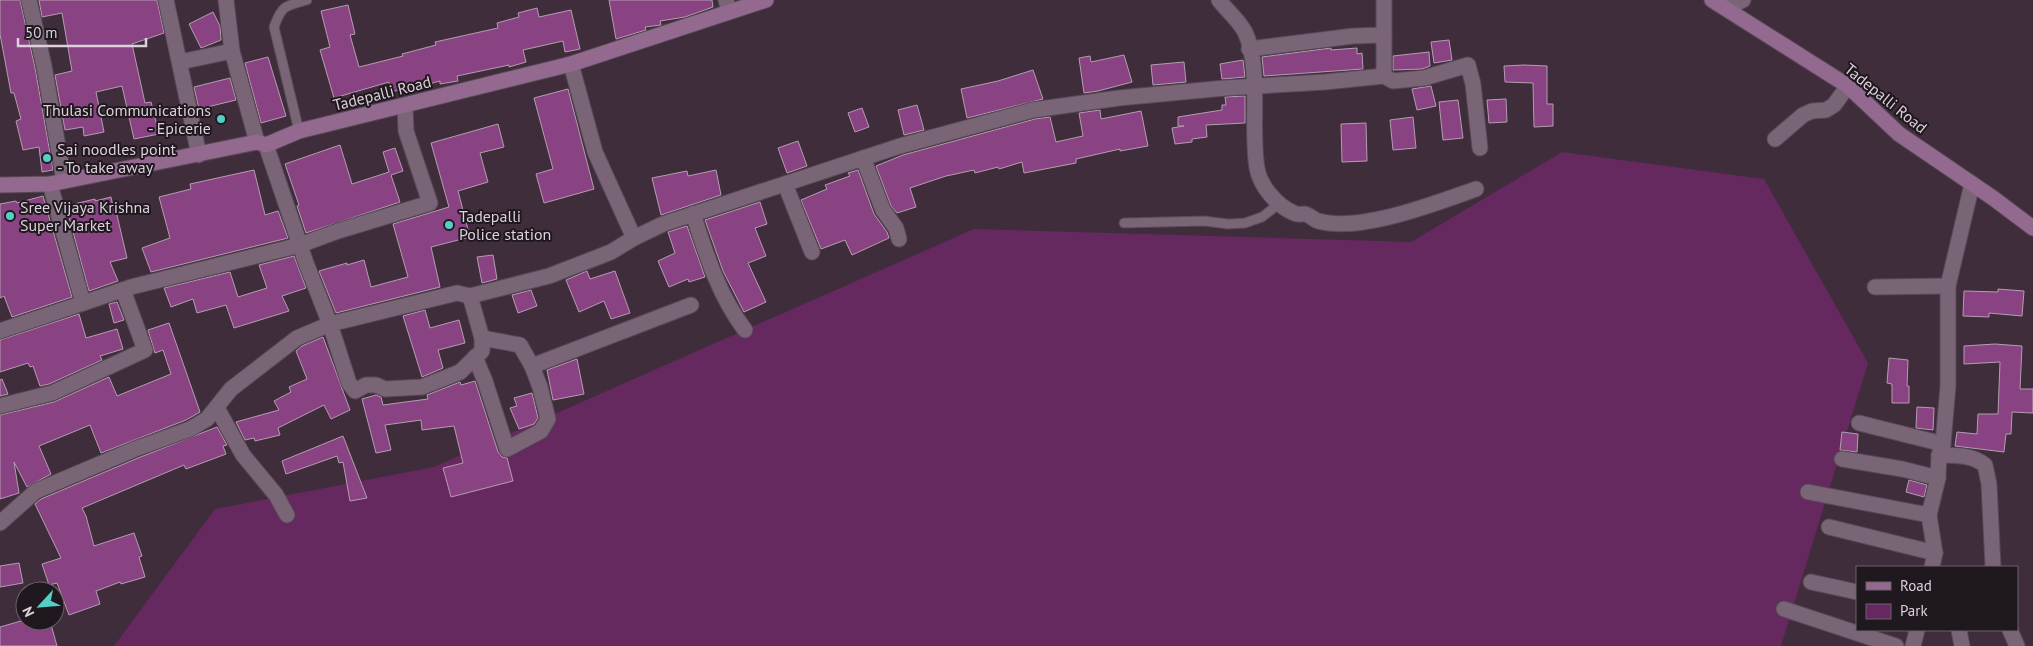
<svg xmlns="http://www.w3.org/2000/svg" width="2033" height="646" viewBox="0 0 2033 646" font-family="'PT Sans',sans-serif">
<rect width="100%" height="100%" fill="#3f2d3c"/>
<path fill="#65285f" d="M1562,152l202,27 104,184 -87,283h-1667l101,-137 219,-42 540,-238 437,13z"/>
<g fill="#894382" stroke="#b49db0">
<path d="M0,0h20l15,68 18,102 -11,2 -3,-25 -16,3 -7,-29 5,-2 -7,-26h-3l-11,-59z"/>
<path d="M39,0h118l7,33 -32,11 13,59 6,-1 8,32 -25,5 -12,-53 -26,6 8,40 -20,4 -1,-9 -18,3 -10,-55 17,-4 -10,-58 -20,4z"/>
<path d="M609,0h103l1,7 -28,10 -25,4 1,4 -16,2 1,3 -30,9z"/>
<path d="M348,5l7,29 -5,1 9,32 44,-11 -1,-2 34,-9 -1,-3 63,-14 -1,-5 22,-6 -1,-4 19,-5 2,9 32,-7 9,39 -15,3 -2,-11 -40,9 3,12 -17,5v-2l-52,11 1,5 -18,3v-3l-29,8v-2l-20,5 -2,-10 -55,16 -14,-48 10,-3 -9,-36z"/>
<path d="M213,12l7,14 1,14 -20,8 -12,-24z"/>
<path d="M1449,40l3,20 -18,3 -3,-21z"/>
<path d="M1331,48v2l26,-2v6l5,-1 1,16 -99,7 -2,-19z"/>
<path d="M1429,52l1,14 -8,3 -29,1v-14z"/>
<path d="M1124,55l8,27 -34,9 -14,2 -5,-35 11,-2 1,6z"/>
<path d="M268,57l18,59 -25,7 -16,-60z"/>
<path d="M1243,60l2,17 -23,2 -2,-15z"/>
<path d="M1184,62l2,20 -33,3 -2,-20z"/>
<path d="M1524,65l23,1v38h6v22l-19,1 -1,-44 -28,-1 -1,-16z"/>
<path d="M1033,70l10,29 -76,19 -6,-29 37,-8z"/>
<path d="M230,78l6,22 -37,9 -5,-22z"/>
<path d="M1431,86l5,20 -19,4 -5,-21z"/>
<path d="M568,89l26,100 -50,14 -8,-29 17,-5 -19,-71z"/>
<path d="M1245,96v27l-39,2 1,12 -15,2v3l-17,2 -3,-16 12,-2h-6v-9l44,-7v-5h4l-1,-8z"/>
<path d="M1506,99l1,23 -18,1 -2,-23z"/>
<path d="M1458,100l5,38 -20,2 -4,-38z"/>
<path d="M917,105l7,25 -20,5 -6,-25z"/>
<path d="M862,108l7,19 -14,5 -7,-19z"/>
<path d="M1100,110l1,9 40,-8 7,35 -28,5v-2l-44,10v4l-52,10 -2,-11 -23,7 -1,-2 -23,6 -1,-3 -28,6 -36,12 6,19 -19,6 -6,-7 -15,-40 27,-11 132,-36 15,-2 6,25 27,-6 -4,-23z"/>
<path d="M1413,117l3,31 -23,2 -3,-30z"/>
<path d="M1366,123l1,38 -25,1 -1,-38z"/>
<path d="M498,124l6,23 -24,6 8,29 -30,9 12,46 -39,10 9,40 -104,26 -17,-42 28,-8v2l17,-5 7,27 37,-10 -15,-53 56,-17 -18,-64z"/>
<path d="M798,141l9,25 -20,7 -9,-25z"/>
<path d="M340,145l12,39 37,-12 -6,-20 12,-4 8,23 -12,4 9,27 -94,31 -9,-27 2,-1 -14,-41z"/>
<path d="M254,170l11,45 13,-4 10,27 -137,34 -9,-24 28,-10 -11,-41 32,-8 -1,-5z"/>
<path d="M716,170l5,25 -60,20 -9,-37 35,-7 1,5z"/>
<path d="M858,170l16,44 13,18 2,6 -37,17 -7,-15 -24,9 -20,-49 26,-11 -2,-4 25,-9 -2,-3z"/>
<path d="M43,196l29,101 -60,20 -8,-21 -4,2v-94l16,-3 1,2z"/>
<path d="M111,197l3,14h2l11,47 -17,4 8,19 -29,10 -23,-85 29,-7v2z"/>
<path d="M760,202l7,22 -12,4 11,28 -18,7 18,39 -22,10 -21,-41 -18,-51z"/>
<path d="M687,226l18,51 -16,5 -1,-3 -19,8 -11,-26 17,-8 -7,-21z"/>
<path d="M493,255l4,24 -15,4 -5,-26z"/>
<path d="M294,256l12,32 -24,8 7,15 -55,17 -8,-23 -29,8 -4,-14 -22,8 -7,-19 66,-16 8,25 29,-9 -8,-23z"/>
<path d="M587,271l3,8 25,-8 15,42 -19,6 -7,-18 -25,11 -13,-32z"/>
<path d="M1998,289l26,2 -2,25 -33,-3v4l-26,-1 1,-25 34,1z"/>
<path d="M531,290l6,16 -19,7 -6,-18z"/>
<path d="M117,302l7,18 -10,3 -5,-19z"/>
<path d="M425,310l5,18 29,-8 6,23 -27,7 5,18 -21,9 -19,-61z"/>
<path d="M79,314l7,24 31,-9 6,20 -23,7 2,4 -53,24 -9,2 -7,-20 -3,1 -2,-4 -28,9v-32z"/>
<path d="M169,323l31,89 -14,8 -85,33 -11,-28 -51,21 12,28 -24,13 -13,-25 5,31 -19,6v-84l54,-13 55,-25 8,19 54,-22 -8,-24 -8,3 -7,-23z"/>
<path d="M323,337l27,73 -19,9 -7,-14 -46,23 2,7 -25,6 -1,-3 -9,2 -9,-18 43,-12 -5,-9 17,-9 -2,-5 18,-8 -11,-28 6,-5z"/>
<path d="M1995,344l27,2 -2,43h13v24l-21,-1 -1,22h-5l-2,18 -49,-6 2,-14 20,2 1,-20h20l2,-52 -36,2v-18z"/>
<path d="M1889,358l19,2 -1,26h2v17h-17v-19l-5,-1z"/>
<path d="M577,359l7,35 -31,6 -6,-30z"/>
<path d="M2,379l6,15 -8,2v-16z"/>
<path d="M475,381l23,71 4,5 5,1 6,23 -62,16 -8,-29 20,-5 -9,-37 -32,4 -1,-10 -36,5 6,25 -15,3 -14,-54 14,-4 5,2 2,8 45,-6 -1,-4 33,-13 1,3z"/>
<path d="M532,393l6,25 -4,6 -15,5 -9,-21 7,-2 -3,-8z"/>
<path d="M1917,407l17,1 -1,22 -17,-2z"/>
<path d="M217,427l10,18 -4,1 3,8 -40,15 -2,-4 -102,43 4,8 8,30 40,-13 8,23 -3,1 6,20 -24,7 -1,-2 -24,9 4,13 -31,11 -12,-32 -8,2 -7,-21 19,-6 -26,-54 6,-5 97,-41z"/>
<path d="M1842,432l16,2 -1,18 -17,-2z"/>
<path d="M343,436l24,62 -17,3 -7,-39 -4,1 -2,-7 -51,18 -4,-13z"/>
<path d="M1909,480l18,5 -3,12 -18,-5z"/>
<path d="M19,563l4,20 -23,4v-21z"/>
<path d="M21,621h29l7,25h-57v-19z"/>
</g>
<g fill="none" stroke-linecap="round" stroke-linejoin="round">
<g stroke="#584956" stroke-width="11">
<g id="lane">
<path d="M299,131l-25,-104c8,-22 11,-21 33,-27"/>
<path d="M1124,223l80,-2 24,3 17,-1 17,-6 17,-13"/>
</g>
</g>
<g stroke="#584956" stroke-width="17">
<g id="street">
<path d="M29,0l15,66 20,115"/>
<path d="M166,0l33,155"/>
<path d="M226,0l6,51 25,91"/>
<path d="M726,0l3,12"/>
<path d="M1219,0c8,11 19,19 26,32 17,36 5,96 12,136 3,18 20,38 37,45 3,2 7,1 11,1 5,1 9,6 13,7 42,12 118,-18 158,-32"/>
<path d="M1727,8l16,-8"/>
<path d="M1249,49l104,-13 31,-1"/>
<path d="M180,62l52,-11"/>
<path d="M571,64l24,88 39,86"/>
<path d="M1384,76v-76"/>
<path d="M1775,139l28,-24 9,-4 14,-1 8,-5 14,-19"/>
<path d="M266,145l40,118 24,61 19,59 6,8 11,-6h10l9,4 37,-2 38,-15 22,-21v-13l38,7 12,21 159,-61"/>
<path d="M863,158l20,52 13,18 3,11"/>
<path d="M50,184l33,119"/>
<path d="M785,184l27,68"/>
<path d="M693,214c13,40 26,82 52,116"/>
<path d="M1875,287l73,-1"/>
<path d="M470,296l12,42"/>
<path d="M0,331l131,-44 169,-42 38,-14 92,-28 -24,-72 -1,-25"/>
<path d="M475,357l10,24 22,68 34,-18 7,-12 -8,-32 -8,-21"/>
<path d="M0,406l52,-13 93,-43 -22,-60"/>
<path d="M217,408l26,47 33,40 11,20"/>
<path d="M1859,423l84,21"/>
<path d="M1939,455c17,1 31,-1 46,10l4,19 4,83"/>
<path d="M1842,459l60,10 36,9"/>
<path d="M1808,492l121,23"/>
<path d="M0,523l36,-32 99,-42 55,-20 17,-10 24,-30 66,-51 33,-14 127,-31 13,3 79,-20 62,-24 23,-14 29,-14 237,-78 133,-36 86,-12 106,-10 100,-6 59,-6 9,5 31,-3 44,-13 5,19 7,64"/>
<path d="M1829,527l106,26"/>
<path d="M1932,567l3,-14 -6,-38 9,-37 1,-23 4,-11 5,-58v-100l24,-102"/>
<path d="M1811,582l46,10"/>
<path d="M1784,609l112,37"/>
<path d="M1959,630l3,16"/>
<path d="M2010,630l7,16"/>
<path d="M1913,646l4,-16"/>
</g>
</g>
<g stroke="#584956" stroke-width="17">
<g id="secondary">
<path d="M1712,0l136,86 51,48 94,64 40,30"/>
<path d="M0,185l50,-1 207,-42 9,3 33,-14 272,-67 195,-64"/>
</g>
</g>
<use href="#lane" stroke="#796576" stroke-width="9"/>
<use href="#street" stroke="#796576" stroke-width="15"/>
<use href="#secondary" stroke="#94698f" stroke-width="15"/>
</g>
<g fill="#55cec5" stroke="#20181f" stroke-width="2">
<circle cx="221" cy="119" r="5"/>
<circle cx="47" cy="158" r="5"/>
<circle cx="10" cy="216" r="5"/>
<circle cx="449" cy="225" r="5"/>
</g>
<g text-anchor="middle" stroke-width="4" stroke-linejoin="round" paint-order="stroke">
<g font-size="16" fill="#dcd0da" stroke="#20181f">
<text transform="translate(382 93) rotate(-14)" y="6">Tadepalli Road</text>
<text transform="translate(1886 98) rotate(39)" y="6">Tadepalli Road</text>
</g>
<g font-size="16" fill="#dcd0da" stroke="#20181f" text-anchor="start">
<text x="211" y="116" text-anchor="end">Thulasi Communications<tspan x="211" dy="18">- Epicerie</tspan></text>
<text x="57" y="155">Sai noodles point<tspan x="57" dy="18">- To take away</tspan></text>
<text x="20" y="213">Sree Vijaya Krishna<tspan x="20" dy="18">Super Market</tspan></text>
<text x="459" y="222">Tadepalli<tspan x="459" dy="18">Police station</tspan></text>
</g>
</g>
<rect x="1856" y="566" width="162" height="65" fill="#20181f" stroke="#6b626a"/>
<rect x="1866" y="582" width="25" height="8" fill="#94698f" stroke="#6b626a"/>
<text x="1900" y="591" font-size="15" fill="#dcd0da">Road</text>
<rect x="1866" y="604" width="25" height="15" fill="#65285f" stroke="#6b626a"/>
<text x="1900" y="616" font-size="15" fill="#dcd0da">Park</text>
<g transform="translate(40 606) rotate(244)"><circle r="24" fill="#20181f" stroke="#6b626a"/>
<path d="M0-4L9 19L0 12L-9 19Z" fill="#55cec5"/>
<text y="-8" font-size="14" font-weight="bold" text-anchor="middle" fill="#dcd0da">N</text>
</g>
<path d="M18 38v8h128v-8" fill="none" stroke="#dcd0da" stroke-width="2.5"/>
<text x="25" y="38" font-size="15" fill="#dcd0da" stroke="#20181f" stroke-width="4" paint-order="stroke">50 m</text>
</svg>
